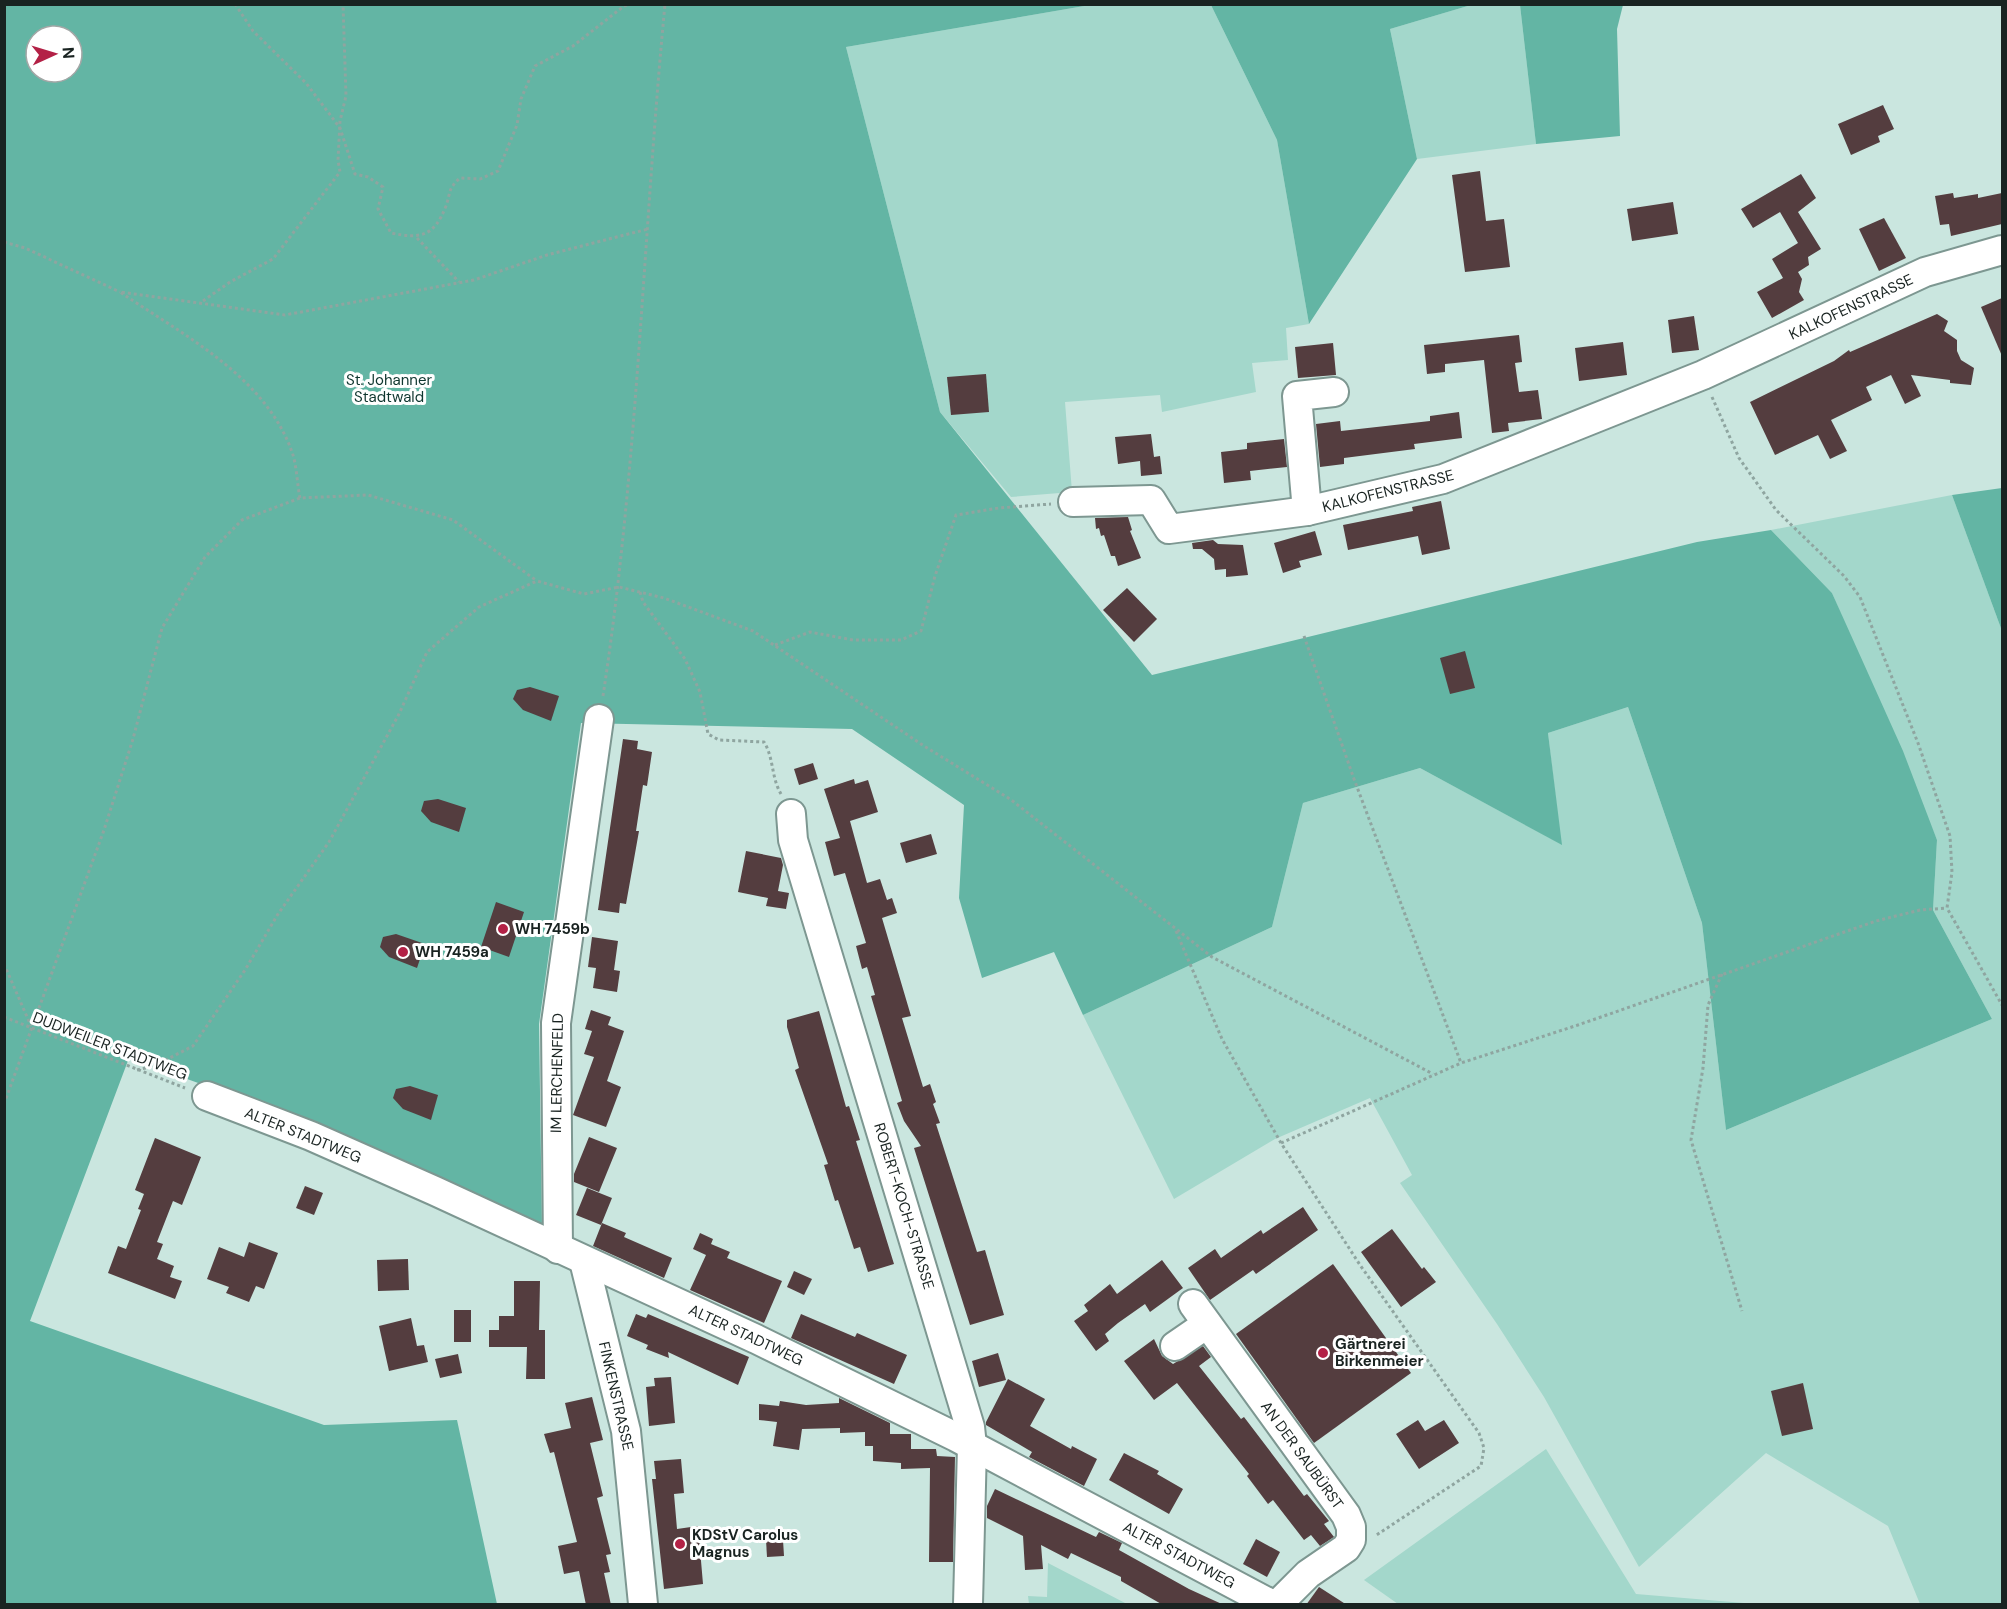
<svg xmlns="http://www.w3.org/2000/svg" width="2007" height="1609" viewBox="0 0 2007 1609" font-family="'DM Sans',sans-serif">
<rect width="100%" height="100%" fill="#cae6df"/>
<g fill="#a3d7cb">
<path d="M1090,5h121l66,135 32,184 -23,4 2,32 -36,3 4,29 -94,20 -2,-17 -95,7 7,90 -61,5 -71,-85 -94,-365z"/>
<path d="M1471,5h49l16,139 -119,15 -27,-130z"/>
<path d="M1952,495l50,136v973h-82l-32,-78 -122,-73 -127,114 -95,-170 -47,-73 -97,-141 12,-8 -42,-77 -95,41 -101,60 -91,-184 189,-88 31,-124 117,-35 141,76 -13,-111 80,-26 74,216 24,207 266,-111 -59,-109 4,-70 -105,-247 -61,-63z"/>
<path d="M1546,1449l90,145 120,10h-358l-34,-24z"/>
<path d="M1048,1563l79,41h-98l-1,-8 19,1z"/>
</g>
<g fill="#63b5a4" fill-rule="evenodd">
<path d="M5,5h1085l-244,42 94,365 212,263 545,-133 74,-12 61,63 71,158 34,89 -4,70 59,109 -266,111 -24,-207 -74,-216 -80,26 14,112 -142,-77 -117,35 -31,124 -189,88 -29,-63 -72,26 -23,-80 5,-93 -112,-76 -271,-6 -42,301 3,204 -294,-127 -119,-43 -99,263 294,104 133,-5 40,184h-492zM36,36h36v36h-36z"/>
<path d="M1211,5h260l-81,24 27,130 -108,165 -32,-184z"/>
<path d="M1520,5h103l-6,24 3,107 -84,8z"/>
<path d="M2002,488v143l-50,-136z"/>
</g>
<g fill="#543d3f">
<path d="M1883,105l11,24 -16,7 2,6 -29,13 -13,-31z"/>
<path d="M1480,171l6,50 18,-2 6,48 -45,5 -13,-97z"/>
<path d="M1801,174l15,24 -18,14 23,37 -13,8 1,8 -11,7 4,7 -3,13 5,8 -32,18 -15,-26 26,-14 -11,-19 26,-16 -18,-31 -27,16 -12,-19z"/>
<path d="M1953,193l1,5 24,-4v4l24,-5v31l-51,12 -2,-12 -9,1 -5,-29z"/>
<path d="M1673,202l5,32 -46,7 -5,-32z"/>
<path d="M1884,218l22,40 -27,13 -20,-42z"/>
<path d="M2002,298v58l-21,-49z"/>
<path d="M1937,314l11,7 -4,10 13,9v11l4,9 13,8 -3,17 -21,-2v-3l-39,-5 10,21 -16,8 -14,-29 -25,12 6,13 -41,20 16,31 -17,8 -12,-24 -43,20 -25,-53 84,-41 15,-11 1,2z"/>
<path d="M1694,316l5,34 -27,3 -4,-33z"/>
<path d="M1519,335l3,27 -7,1 4,29 19,-2 4,29 -34,4 1,8 -17,2 -8,-73 -39,4v8l-18,2 -3,-29z"/>
<path d="M1623,342l4,33 -48,6 -4,-33z"/>
<path d="M1333,343l3,32 -38,3 -3,-31z"/>
<path d="M986,374l3,38 -38,3 -4,-38z"/>
<path d="M1459,412l3,26 -48,6 1,5 -71,9v6l-24,3 -4,-43 24,-3 1,10 89,-10v-5z"/>
<path d="M1151,434l3,23 6,-1 2,18 -21,2 -1,-15 -22,3 -3,-27z"/>
<path d="M1284,439l3,28 -37,4 1,9 -27,3 -3,-31 26,-3v-6z"/>
<path d="M1441,501l9,48 -28,6 -4,-19 -70,14 -5,-25 70,-14 -1,-4z"/>
<path d="M1128,517l4,13 -2,1 11,27 -23,8 -3,-10h-4l-7,-21 -3,1 -2,-8 -3,1 -1,-11z"/>
<path d="M1315,531l7,24 -23,6 2,6 -18,6 -9,-30z"/>
<path d="M1213,540l5,4 25,1 5,30 -22,2v-8l-11,1 -1,-11 -12,-10h-9l-1,-6z"/>
<path d="M1127,588l30,31 -23,23 -31,-32z"/>
<path d="M1465,651l10,37 -25,6 -10,-36z"/>
<path d="M530,687l29,9 -8,25 -28,-11 -10,-11 4,-9z"/>
<path d="M623,739l15,2 -1,8 15,3 -5,34 -4,-1 -7,46h3l-13,73 -6,-1 -1,10 -21,-3z"/>
<path d="M813,763l5,16 -19,6 -5,-16z"/>
<path d="M854,779l1,5 13,-4 10,32 -28,9 17,62 13,-4 7,21 5,-2 5,15 -15,5 29,98 -9,2 21,69 7,-3 6,18 -3,2 7,19 -4,1 41,128 8,-2 19,65 -34,10 -56,-177 7,-2 -17,-25 -7,-18 5,-2 -31,-105 4,-1 -8,-28 -5,2 -6,-23 10,-3 -21,-70 -11,3 -9,-34 15,-4 -16,-49z"/>
<path d="M438,799l28,9 -7,24 -28,-10 -10,-11 3,-10z"/>
<path d="M931,834l6,20 -31,9 -6,-20z"/>
<path d="M746,851l35,7 2,7 -5,26 11,2 -3,16 -20,-3 2,-8 -30,-6z"/>
<path d="M496,902l28,10 -15,45 -28,-10z"/>
<path d="M396,934l29,10 -8,24 -28,-11 -9,-10 3,-10z"/>
<path d="M592,937l26,4 -4,29 6,1 -3,21 -24,-4 3,-20 -8,-1z"/>
<path d="M591,1010l20,7 -3,8 16,6 -17,50 14,6 -15,40 -33,-12 21,-58 -10,-3 8,-23 -7,-2z"/>
<path d="M819,1011l27,96 3,-1 11,34 -4,1 38,123 -26,8 -8,-25 -6,2 -16,-49 -3,1 -11,-36 4,-1 -33,-94 4,-2 -12,-41v-7z"/>
<path d="M410,1086l28,9 -7,25 -28,-11 -10,-11 3,-9z"/>
<path d="M589,1137l28,11 -18,44 -25,-10v-8z"/>
<path d="M155,1138l46,19 -19,48 -9,-4 -16,41 6,2 -6,15 17,7 -4,11 12,4 -7,18 -67,-26 10,-27 8,3 15,-39 -3,-1 6,-15 -9,-4z"/>
<path d="M305,1186l18,7 -9,22 -18,-7z"/>
<path d="M587,1188l25,10 -11,27 -25,-10z"/>
<path d="M1303,1207l15,23 -62,44 -3,-4 -43,30 -22,-32 27,-19 6,9 40,-28 2,4z"/>
<path d="M602,1223l24,10 -2,4 48,21 -8,20 -71,-32z"/>
<path d="M1392,1229l30,40 2,-2 12,15 -35,25 -40,-55z"/>
<path d="M700,1233l13,6 -2,5 19,8 -3,6 55,23 -18,42 -74,-33 16,-35 -13,-6z"/>
<path d="M249,1242l29,11 -14,36 -8,-3 -7,16 -23,-9 3,-6 -22,-8 12,-32 25,10z"/>
<path d="M408,1259l1,31 -31,1 -1,-31z"/>
<path d="M1162,1260l21,28 -33,24 -5,-8 -27,19 -13,11 4,7 -13,10 -22,-30 14,-10 -4,-6 26,-21 7,10z"/>
<path d="M1333,1264l78,109 -97,70 -78,-109z"/>
<path d="M794,1271l18,8 -8,16 -17,-8z"/>
<path d="M514,1281h26l-1,49h6v49h-19l1,-32h-38v-17h10v-14h15z"/>
<rect x="454" y="1310" width="17" height="32"/>
<path d="M636,1314l10,4 2,-4 101,43 -11,28 -70,-33 1,6 -23,-9 2,-4 -21,-9z"/>
<path d="M801,1314l54,23 2,-4 50,22 -13,29 -103,-46z"/>
<path d="M411,1318l6,28 7,-1 4,17 -39,9 -10,-45z"/>
<path d="M1154,1339l8,17 11,8 30,-18 8,11 -12,9 42,53 3,-2 60,79 3,-2 22,27 -5,3 10,13 -14,9 -9,-11 -7,5 -31,-40 -5,4 -21,-28 2,-2 -72,-91 -23,17 -30,-39z"/>
<path d="M998,1353l8,27 -27,7 -7,-26z"/>
<path d="M458,1354l4,19 -22,5 -5,-19z"/>
<path d="M671,1377l4,46 -26,3 -3,-39 9,-1 -1,-8z"/>
<path d="M1008,1379l37,20 -15,27 41,23 1,-3 25,13 -13,27 -55,-29 3,-5 -46,-27v-3z"/>
<path d="M1803,1383l10,46 -31,7 -11,-45z"/>
<path d="M592,1397l11,43 -13,3 13,53 -6,2 14,56 -5,1 4,17 -6,1 7,32h-25l-7,-34 -15,3 -6,-28 19,-4 -23,-90 -4,1 -6,-19 27,-6 -6,-25z"/>
<path d="M839,1398l51,25v11h21v15h25l1,7 18,1 -2,105h-24l1,-94 -29,1v-6l-28,-2v-15h-8v-14l-25,1v-5l-38,1 -3,21 -26,-4 4,-24 -18,-2v-16l20,2 1,-5 26,4 33,-2z"/>
<path d="M1418,1420l7,11 19,-11 15,23 -40,26 -23,-35z"/>
<path d="M1124,1453l35,18 -2,3 26,15 -14,25 -60,-34z"/>
<path d="M681,1459l3,34 -10,1 3,35 21,-3 5,58 -39,5 -12,-110h4l-2,-18z"/>
<path d="M995,1489l101,48 3,-5 23,11 -3,7 70,39 35,16h-61l-42,-24v-4l-50,-24 -3,6 -27,-14 2,24 -18,1 -2,-34 -36,-18v-12z"/>
<path d="M1256,1539l24,13 -13,25 -24,-13z"/>
<path d="M766,1540h17l1,16 -17,1z"/>
<path d="M1319,1587l28,18h-41z"/>
</g>
<g fill="none" stroke-linecap="round" stroke-linejoin="round">
<g stroke="#7d9791" stroke-width="32">
<g id="minor">
<path d="M1073,502l78,-2 18,29 138,-18 136,-32 260,-104 222,-103 77,-22"/>
<path d="M1307,511l-10,-115 37,-4"/>
<path d="M791,814l2,26 177,587 2,19 -4,158"/>
<path d="M207,1096l104,40 124,55 321,148 200,98 315,167"/>
<path d="M558,1249l-2,-226 43,-304"/>
<path d="M584,1261l42,170 17,173"/>
<path d="M1193,1304l153,211 5,12v13l-5,8 -38,26 -30,30"/>
<path d="M1175,1346l32,-22"/>
</g>
</g>
<g stroke="#8fa5a0" stroke-width="3" stroke-dasharray="3 3" stroke-linecap="butt">
<path d="M235,4l18,27 53,52 34,45 15,46 13,3 15,10 -5,22 13,24c29,6 43,4 55,-27 5,-14 1,-16 14,-28l20,1 18,-8 19,-46 4,-26 14,-33 38,-20 51,-40 7,-2"/>
<path d="M417,238l42,44"/>
<path d="M4,242l21,6 95,44"/>
<path d="M203,301l27,-19 43,-23 67,-87 -2,-12 2,-39 6,-25 -3,-92"/>
<path d="M1712,397l27,61 37,52 68,66 16,21 58,146 32,93 2,36 -5,36 55,97"/>
<path d="M300,498c-3,-14 -3,-32 -8,-46 -27,-76 -109,-117 -172,-160l165,23 189,-35 73,-25 101,-26"/>
<path d="M640,592l3,10 42,57 15,33 8,42 11,6 45,2c10,16 7,35 17,52"/>
<path d="M1304,636l50,143 107,284"/>
<path d="M775,645l35,-13 43,8h48l20,-9 14,-55 21,-61 43,-7 52,-4"/>
<path d="M603,696c35,-230 40,-461 62,-692"/>
<path d="M1176,931l46,108 59,104 79,122 119,168 5,15 -3,18 -106,70"/>
<path d="M4,964l27,62"/>
<path d="M1722,974l-14,31 -5,63 -12,72 51,171"/>
<path d="M4,1017l181,71"/>
<path d="M137,1070l17,-4 39,-20 52,-76 33,-56 51,-72 70,-128 28,-62 52,-45 58,-26 47,13 35,-7 45,11 89,33 171,115 86,53 202,158 221,117"/>
<path d="M4,1104l100,-274 29,-91 29,-111 43,-71 37,-37 58,-22 68,-3 85,25 84,61"/>
<path d="M1281,1143l180,-80 117,-38 298,-104 44,-11 27,-2"/>
</g>
<use href="#minor" stroke="#fff" stroke-width="28"/>
</g>
<g fill="#b32146" stroke="#fff" stroke-width="2">
<circle cx="503" cy="929" r="6"/>
<circle cx="403" cy="952" r="6"/>
<circle cx="1323" cy="1353" r="6"/>
<circle cx="680" cy="1544" r="6"/>
</g>
<g text-anchor="middle" stroke-width="6" stroke-linejoin="round" paint-order="stroke">
<g font-size="15" fill="#192321" stroke="#fff">
<text transform="translate(1851 307) rotate(-25)" y="5">KALKOFENSTRASSE</text>
<text transform="translate(1388 491) rotate(-14)" y="5">KALKOFENSTRASSE</text>
<text transform="translate(110 1046) rotate(21)" y="5">DUDWEILER STADTWEG</text>
<text transform="translate(557 1073) rotate(-89)" y="5">IM LERCHENFELD</text>
<text transform="translate(303 1135) rotate(22)" y="5">ALTER STADTWEG</text>
<text transform="translate(904 1206) rotate(73)" y="5">ROBERT-KOCH-STRASSE</text>
<text transform="translate(746 1335) rotate(25)" y="5">ALTER STADTWEG</text>
<text transform="translate(616 1396) rotate(77)" y="5">FINKENSTRASSE</text>
<text transform="translate(1302 1455) rotate(54)" y="5">AN DER SAUBÜRST</text>
<text transform="translate(1179 1555) rotate(28)" y="5">ALTER STADTWEG</text>
</g>
<g font-size="15" fill="#0f362f" stroke="#fff">
<text x="389" y="385">St. Johanner<tspan x="389" dy="17">Stadtwald</tspan></text>
</g>
<g font-size="15" font-weight="bold" fill="#192321" stroke="#fff" text-anchor="start">
<text x="515" y="934">WH 7459b</text>
<text x="415" y="957">WH 7459a</text>
<text x="1335" y="1349">Gärtnerei<tspan x="1335" dy="17">Birkenmeier</tspan></text>
<text x="692" y="1540">KDStV Carolus<tspan x="692" dy="17">Magnus</tspan></text>
</g>
</g>
<rect width="2007" height="1609" fill="none" stroke="#192321" stroke-width="12"/>
<g transform="translate(54 54) rotate(86)"><circle r="28" fill="#ffffff" stroke="#a3a7a6" stroke-width="1.5"/>
<path d="M0-4.5L10 22L0 15L-10 22Z" fill="#b32146"/>
<text y="-9" font-size="16" font-weight="bold" text-anchor="middle" fill="#192321">N</text>
</g>
</svg>
